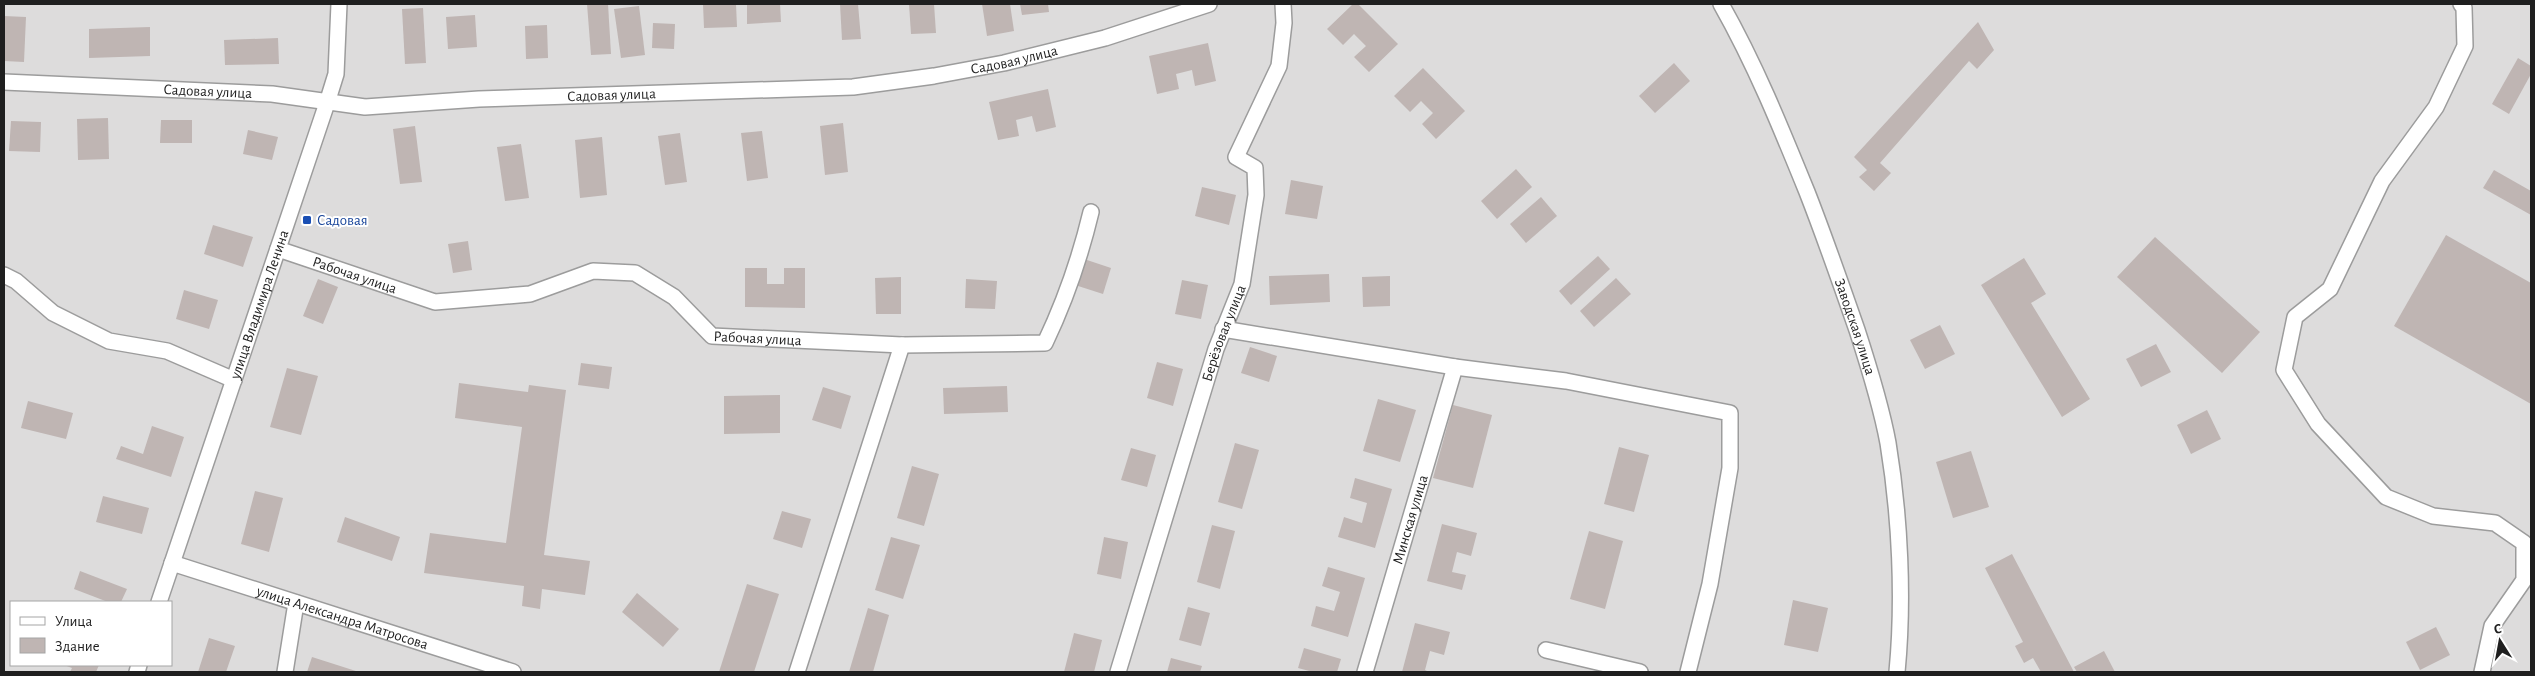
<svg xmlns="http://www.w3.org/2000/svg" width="2535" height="676" viewBox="0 0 2535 676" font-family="'Alegreya Sans',sans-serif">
<rect width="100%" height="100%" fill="#efeae6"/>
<path fill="#dddcdc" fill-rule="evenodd" d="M4,4h2527v668h-2527zM11,602h160v63h-160z"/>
<g fill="#bfb5b3">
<path d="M587,4h21l3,50 -20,1z"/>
<path d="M703,4h33l1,23 -33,1z"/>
<path d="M747,4h33l1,18 -34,2z"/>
<path d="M840,4h18l3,35 -19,1z"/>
<path d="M909,4h25l2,29 -25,1z"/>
<path d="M982,4h28l4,27 -27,5z"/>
<path d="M1020,4h28l1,8 -27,3z"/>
<path d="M1353,4h5l40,40 -29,28 -15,-15 12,-11 -12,-12 -11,11 -16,-16z"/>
<path d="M639,6l6,49 -24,3 -7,-49z"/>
<path d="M423,8l3,55 -21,1 -3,-55z"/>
<path d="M475,15l2,32 -29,2 -2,-32z"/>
<path d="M4,16l22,1 -2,45 -20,-1z"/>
<path d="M1978,22l16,28 -17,19 -8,-8 -89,102 11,10 -17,18 -15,-14 8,-7 -13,-13z"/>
<path d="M653,23l22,1 -1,25 -22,-1z"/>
<path d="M547,25l1,33 -22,1 -1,-33z"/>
<path d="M150,27v29l-61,2v-29z"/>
<path d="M278,38l1,26 -54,1 -1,-25z"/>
<path d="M1208,43l8,38 -21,5 -3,-16 -16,4 3,15 -22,5 -8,-38z"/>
<path d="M2518,58l13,8v8l-22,40 -17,-10z"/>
<path d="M1674,63l16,18 -35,32 -16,-17z"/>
<path d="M1423,68l42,43 -29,28 -14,-15 11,-11 -12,-12 -11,11 -16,-16z"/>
<path d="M1048,89l8,38 -20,5 -4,-16 -16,4 3,16 -21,4 -9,-38z"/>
<path d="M108,118l1,41 -31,1 -1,-41z"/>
<path d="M161,120h31v23h-32z"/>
<path d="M11,121l30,1 -1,30 -31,-1z"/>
<path d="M843,123l5,49 -23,3 -5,-49z"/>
<path d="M415,126l7,56 -22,2 -7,-55z"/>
<path d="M248,130l30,7 -6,23 -29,-6z"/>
<path d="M762,131l6,47 -21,3 -6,-48z"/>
<path d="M680,133l7,49 -22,3 -7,-49z"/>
<path d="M602,137l5,58 -27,3 -5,-58z"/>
<path d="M521,144l8,54 -24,3 -8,-54z"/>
<path d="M1516,169l16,18 -35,32 -16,-18z"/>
<path d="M2494,170l37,21v24l-48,-27z"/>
<path d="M1291,180l32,6 -6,33 -32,-5z"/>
<path d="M1202,187l34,8 -7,30 -34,-9z"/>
<path d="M1541,197l16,19 -31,27 -16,-19z"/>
<path d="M213,225l40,12 -10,30 -39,-13z"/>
<path d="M2446,235l85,48v121l-137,-78z"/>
<path d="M2155,237l105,95 -38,41 -105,-96z"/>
<path d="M468,241l4,29 -19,3 -5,-29z"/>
<path d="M1598,256l12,13 -39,36 -12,-14z"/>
<path d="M2024,258l22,36 -15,9 59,96 -28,18 -81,-132z"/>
<path d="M1084,259l27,9 -8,26 -28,-9z"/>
<path d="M745,268h22v16h17v-16h21v40l-60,-1z"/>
<path d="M1329,274l1,28 -60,3 -1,-29z"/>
<path d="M1390,276v30l-27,1 -1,-30z"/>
<path d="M901,277v37h-25l-1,-36z"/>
<path d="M1616,278l15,16 -37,33 -14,-16z"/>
<path d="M318,279l20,8 -15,37 -20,-8z"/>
<path d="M966,279l31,2 -2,28 -30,-1z"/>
<path d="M1182,280l26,5 -7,34 -26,-5z"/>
<path d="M184,290l34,10 -9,29 -33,-10z"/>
<path d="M1940,325l15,29 -30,15 -15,-29z"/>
<path d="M2156,344l15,28 -30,15 -15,-28z"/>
<path d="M1250,347l27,9 -8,26 -28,-9z"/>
<path d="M1157,362l26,7 -10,37 -26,-8z"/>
<path d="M581,363l31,4 -3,22 -31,-4z"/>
<path d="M287,368l31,8 -17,59 -31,-8z"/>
<path d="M459,383l69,9 1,-7 37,5 -22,165 46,6 -5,34 -43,-6 -2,20 -18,-3 2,-20 -100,-13 6,-40 76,10 16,-116 -67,-9z"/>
<path d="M1007,386l1,26 -64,2 -1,-26z"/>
<path d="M823,387l28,9 -10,33 -29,-9z"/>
<path d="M780,395v38l-56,1v-38z"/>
<path d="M1378,399l38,11 -16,52 -37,-11z"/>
<path d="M28,401l45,12 -7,26 -45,-11z"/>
<path d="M1453,405l39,10 -19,73 -40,-10z"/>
<path d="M2207,410l14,29 -30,15 -14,-29z"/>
<path d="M152,426l32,11 -13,40 -55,-18 5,-13 22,8z"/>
<path d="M1235,443l24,7 -17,59 -24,-7z"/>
<path d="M1619,447l30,8 -15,57 -30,-8z"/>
<path d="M1131,448l25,7 -9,32 -26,-7z"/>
<path d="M1971,451l18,56 -36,11 -17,-56z"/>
<path d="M912,466l27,8 -15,52 -27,-8z"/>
<path d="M1355,478l37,11 -17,59 -37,-11 6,-20 18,6 5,-20 -17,-5z"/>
<path d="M255,491l28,7 -14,54 -28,-8z"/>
<path d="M103,496l46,12 -7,26 -46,-12z"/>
<path d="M782,511l29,8 -9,29 -29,-9z"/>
<path d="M345,517l55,20 -8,24 -55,-19z"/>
<path d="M1442,524l35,9 -6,23 -14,-4 -5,20 14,3 -4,15 -35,-9z"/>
<path d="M1212,525l23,6 -15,58 -23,-7z"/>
<path d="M1589,531l34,10 -18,68 -35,-10z"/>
<path d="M891,537l29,8 -17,54 -28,-9z"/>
<path d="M1104,537l24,5 -7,37 -24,-5z"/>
<path d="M2012,554l62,118h-33l-8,-14 -9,5 -9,-17 8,-4 -38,-74z"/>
<path d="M1328,567l37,11 -17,59 -37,-11 5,-20 18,5 6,-19 -18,-6z"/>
<path d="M80,571l47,18 -6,13h-13l-34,-13z"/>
<path d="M747,584l32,10 -25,78h-35z"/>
<path d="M637,593l42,36 -16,18 -41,-35z"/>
<path d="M1793,600l35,8 -10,44 -34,-7z"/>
<path d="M1188,607l22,6 -9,33 -22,-6z"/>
<path d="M868,608l21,7 -16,57h-24z"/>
<path d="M1415,623l35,9 -6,23 -14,-4 -5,19 4,2h-27z"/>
<path d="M2436,627l14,28 -30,15 -14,-28z"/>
<path d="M1074,633l28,7 -8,32h-30z"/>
<path d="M209,638l26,8 -9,26h-28z"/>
<path d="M1304,648l37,11 -4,13h-24l-15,-4z"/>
<path d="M2104,651l11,21h-38l-3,-5z"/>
<path d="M312,657l47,15h-52z"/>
<path d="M1171,658l31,8 -2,6h-33z"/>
<path d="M64,665h35l-3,7h-26l2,-4z"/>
</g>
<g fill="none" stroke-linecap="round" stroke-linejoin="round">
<g stroke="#9c9c9c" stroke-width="18">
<g id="minor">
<path id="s1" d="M1721,4c34,60 60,124 86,188 18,46 34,92 50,138 12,37 24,75 31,113 12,73 16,156 9,229"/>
<path d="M2461,4l3,4 1,38 -29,61 -54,74 -52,108 -35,28 -11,53 34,54 68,73 47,19 62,7 29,20v37l-32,46 -10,46"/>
<path id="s2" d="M4,82l268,12 93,13 114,-8 374,-12 81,-11 70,-13 101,-25 104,-34"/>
<path id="s3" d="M278,249l157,53 95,-8 63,-23 42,2 39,24 38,39 190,9 143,-2c20,-42 35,-85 46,-131"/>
<path d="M4,275l12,6 37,32 56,28 58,10 67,29"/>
<path d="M1223,329l232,38 111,14 164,32v55l-20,116 -22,88"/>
<path id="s4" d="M172,563l341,109"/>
<path id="s5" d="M159,602l168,-499 9,-29 3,-70"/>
<path d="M1546,650l94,22"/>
<path d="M137,672l2,-7"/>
<path d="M285,672l11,-69"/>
<path d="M797,672l105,-327"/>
<path id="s6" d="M1118,672l98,-323 26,-65 14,-89 -1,-27 -19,-11 43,-91 5,-43 -1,-19"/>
<path id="s7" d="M1365,672l90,-305"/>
</g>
</g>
<use href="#minor" stroke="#fff" stroke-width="15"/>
</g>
<rect fill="#1a4fb4" stroke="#fff" stroke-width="2" x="302" y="215" width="10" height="10" rx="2.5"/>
<g text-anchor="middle" stroke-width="4" stroke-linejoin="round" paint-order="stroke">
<g font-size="15" fill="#1f1f1f" stroke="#fff">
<text dy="5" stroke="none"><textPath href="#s2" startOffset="1014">Садовая улица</textPath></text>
<text dy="5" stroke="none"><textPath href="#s2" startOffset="204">Садовая улица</textPath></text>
<text dy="5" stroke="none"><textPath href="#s2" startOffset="609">Садовая улица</textPath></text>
<text dy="5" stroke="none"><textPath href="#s3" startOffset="81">Рабочая улица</textPath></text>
<text dy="5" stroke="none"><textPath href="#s5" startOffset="314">улица Владимира Ленина</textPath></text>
<text dy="5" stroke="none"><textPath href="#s1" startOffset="350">Заводская улица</textPath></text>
<text dy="5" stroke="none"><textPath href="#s6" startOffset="355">Берёзовая улица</textPath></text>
<text dy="5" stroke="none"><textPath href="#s3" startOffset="516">Рабочая улица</textPath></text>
<text dy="5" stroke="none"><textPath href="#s7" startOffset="159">Минская улица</textPath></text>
<text dy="5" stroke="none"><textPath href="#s4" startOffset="179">улица Александра Матросова</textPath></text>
</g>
<g font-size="15" fill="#164399" stroke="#fff" text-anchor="start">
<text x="317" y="225">Садовая</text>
</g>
</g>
<rect width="2535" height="676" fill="none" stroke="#1f1f1f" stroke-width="10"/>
<rect x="10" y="601" width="162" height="65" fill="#ffffff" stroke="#a5a5a5"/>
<rect x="20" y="617" width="25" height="8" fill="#ffffff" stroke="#a5a5a5"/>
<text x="55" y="626" font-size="15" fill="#1f1f1f">Улица</text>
<rect x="20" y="638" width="25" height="15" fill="#bfb5b3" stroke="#a5a5a5"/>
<text x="55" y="651" font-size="15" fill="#1f1f1f">Здание</text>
<g transform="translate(2500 641) rotate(349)" stroke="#ffffff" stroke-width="4" paint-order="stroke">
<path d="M0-4L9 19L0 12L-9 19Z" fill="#1f1f1f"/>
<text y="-8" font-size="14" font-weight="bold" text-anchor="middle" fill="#1f1f1f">С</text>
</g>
</svg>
